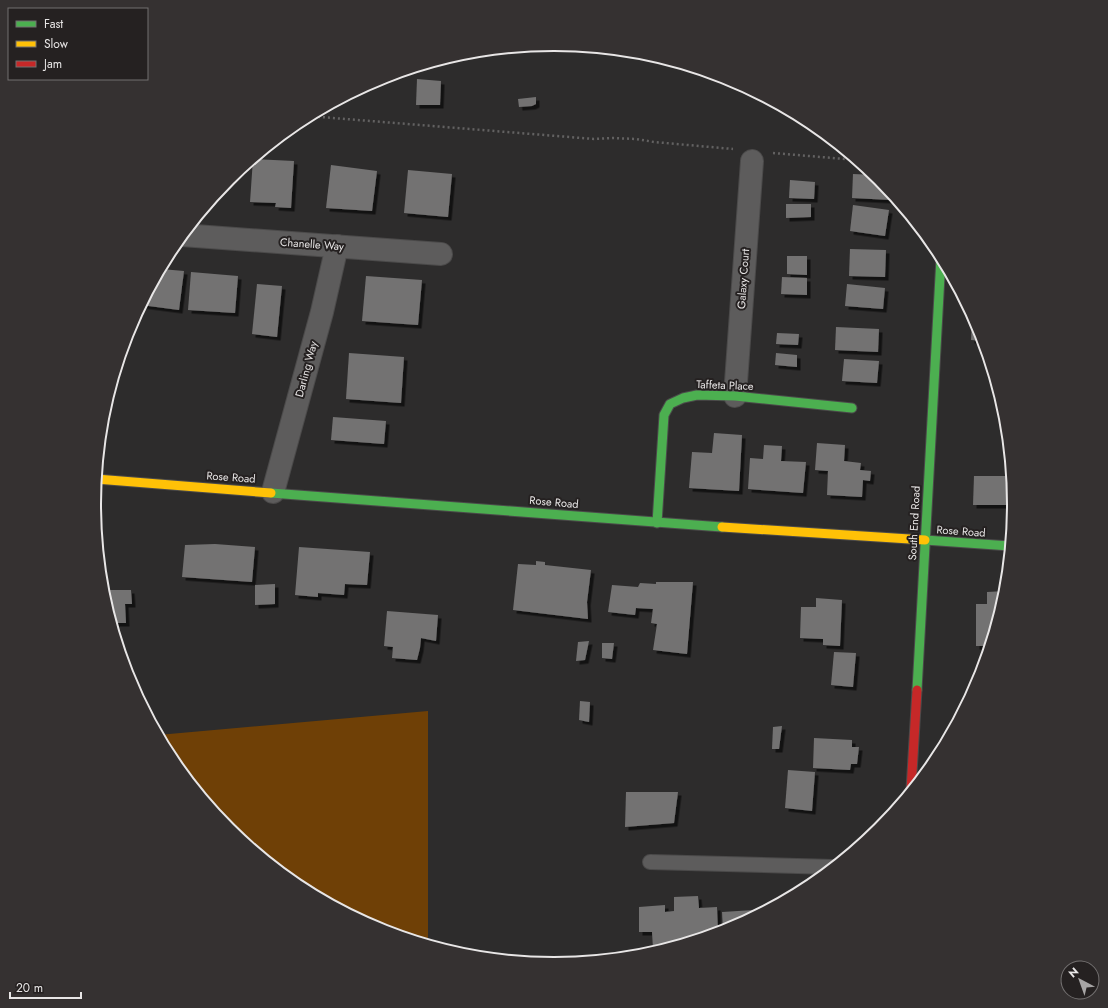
<svg xmlns="http://www.w3.org/2000/svg" width="1108" height="1008" viewBox="0 0 1108 1008" font-family="Jost,sans-serif">
<defs>
<filter id="shadow"><feDropShadow dx="3.5" dy="3.5" stdDeviation="0" flood-color="#0009"/></filter>
</defs>
<rect width="100%" height="100%" fill="#2d2c2c"/>
<path fill="#6f4006" d="M428,711v233l-50,-15 -80,-43 -69,-57 -58,-70 -13,-24z"/>
<g fill="#737272" filter="url(#shadow)">
<path d="M417,79l24,2 -1,24h-24z"/>
<path d="M536,97v7l-4,2 -13,1 -1,-8z"/>
<path d="M253,159l41,2 -3,47 -16,-1 1,-4 -26,-1z"/>
<path d="M331,165l46,6 -5,40 -46,-3z"/>
<path d="M408,170l44,4 -4,43 -44,-4z"/>
<path d="M853,174l22,1 16,18v7l-39,-2z"/>
<path d="M790,180l25,2 -1,17 -25,-1z"/>
<path d="M786,204h25v13l-25,1z"/>
<path d="M853,205l36,5 -4,26 -35,-5z"/>
<path d="M850,249l36,1 -1,27 -36,-1z"/>
<path d="M787,256h20v19l-20,-1z"/>
<path d="M161,269l23,2 -5,39 -38,-5z"/>
<path d="M191,272l47,4 -3,37 -47,-3z"/>
<path d="M366,276l56,4 -4,45 -56,-4z"/>
<path d="M782,277l25,1v17l-26,-1z"/>
<path d="M257,284l25,2 -5,51 -25,-3z"/>
<path d="M847,284l38,4 -2,21 -38,-3z"/>
<path d="M972,322l4,1 7,18 -12,-1z"/>
<path d="M836,327l43,2 -1,23 -43,-2z"/>
<path d="M777,333l22,1 -1,11 -22,-1z"/>
<path d="M349,353l55,4 -3,46 -55,-4z"/>
<path d="M776,353l21,2v12l-22,-2z"/>
<path d="M844,359l35,2 -2,22 -35,-2z"/>
<path d="M333,417l53,4 -2,23 -53,-4z"/>
<path d="M714,433l28,2 -3,56 -50,-3 3,-36 20,1z"/>
<path d="M817,443l28,2 -1,16 17,2 -1,7 11,1 -1,10 -7,-1 -1,17 -35,-2 1,-24 -13,-1z"/>
<path d="M764,445l18,1 -1,15 25,1 -3,31 -55,-4 2,-31 13,1z"/>
<path d="M974,476h37l3,29h-41z"/>
<path d="M215,544l40,3 -3,35 -70,-5 3,-32z"/>
<path d="M299,547l71,5 -3,33 -22,-1 -1,11 -26,-2v4l-23,-2z"/>
<path d="M536,561l9,1v3l46,5 -4,32 1,17 -75,-9 5,-46 18,1z"/>
<path d="M656,582h37l-6,72 -34,-4 4,-26 -6,-1 2,-14 -17,-1 -1,7 -27,-3 4,-27 26,2 2,-4 16,1z"/>
<path d="M275,584v20l-20,1v-20z"/>
<path d="M105,590h26l1,14h-7l1,19h-14l-7,-21z"/>
<path d="M1005,591l-16,55h-13v-42h11v-12z"/>
<path d="M816,598l26,2 -2,46 -17,-1v-6l-23,-1 1,-31h15z"/>
<path d="M387,611l51,4 -2,26 -15,-3 -1,10 -3,12 -25,-2 1,-11 -9,-1z"/>
<path d="M589,641l-4,19 -9,1 2,-19z"/>
<path d="M602,643h12l-2,16 -10,-1z"/>
<path d="M834,652l22,1 -3,34 -22,-2z"/>
<path d="M979,661h6l-5,16z"/>
<path d="M580,701l10,1 -1,20 -10,-2z"/>
<path d="M782,726l-3,23h-7l1,-22z"/>
<path d="M814,738l38,2v7h7l-2,17h-6l-1,6 -37,-2z"/>
<path d="M788,770l27,2 -3,39 -27,-3z"/>
<path d="M626,792h52l-4,31 -49,4z"/>
<path d="M698,896l1,12 18,-1 1,26 -57,17v-2l-8,1 -1,-17h-13v-25l26,-2v7l9,-1v-14z"/>
<path d="M754,910l1,6 -25,13 -7,2 -1,-19z"/>
</g>
<g fill="none" stroke-linecap="round" stroke-linejoin="round">
<g stroke="#4b4a4a" stroke-width="16">
<path id="lane" d="M650,862l183,5"/>
</g>
<g stroke="#4b4a4a" stroke-width="24">
<g id="street">
<path d="M182,235l259,19"/>
<path d="M735,396l17,-235"/>
<path d="M273,492l49,-180 15,-66"/>
</g>
</g>
<g stroke="#4b4a4a" stroke-width="11">
<g id="fast">
<path d="M271,493l451,34"/>
<path d="M657,523l7,-108 6,-11 13,-6 14,-3 38,1 117,12"/>
<path d="M925,540l85,6"/>
<path d="M917,690l24,-432"/>
</g>
</g>
<g stroke="#4b4a4a" stroke-width="11">
<g id="slow">
<path d="M96,479l175,14"/>
<path d="M722,527l203,13"/>
</g>
</g>
<g stroke="#4b4a4a" stroke-width="11">
<path id="jam" d="M911,790l6,-100"/>
</g>
<g stroke="#636262" stroke-width="2.5" stroke-dasharray="2 3" stroke-linecap="butt">
<path d="M308,116l286,23 19,-1 23,1 18,3 79,7"/>
<path d="M773,153l84,7"/>
</g>
<use href="#lane" stroke="#5d5c5c" stroke-width="14"/>
<use href="#street" stroke="#5d5c5c" stroke-width="22"/>
<use href="#fast" stroke="#4caf50" stroke-width="9"/>
<use href="#slow" stroke="#ffc107" stroke-width="9"/>
<use href="#jam" stroke="#c62828" stroke-width="9"/>
</g>
<g text-anchor="middle" stroke-width="4" stroke-linejoin="round" paint-order="stroke">
<g font-size="11" fill="#e8e6e6" stroke="#252121">
<text transform="translate(312 244) rotate(4)" y="4">Chanelle Way</text>
<text transform="translate(743 279) rotate(-86)" y="4">Galaxy Court</text>
<text transform="translate(306 369) rotate(-75)" y="4">Darling Way</text>
<text transform="translate(725 385) rotate(2)" y="4">Taffeta Place</text>
<text transform="translate(231 477) rotate(4)" y="4">Rose Road</text>
<text transform="translate(554 502) rotate(5)" y="4">Rose Road</text>
<text transform="translate(914 523) rotate(-87)" y="4">South End Road</text>
<text transform="translate(961 531) rotate(4)" y="4">Rose Road</text>
</g>
</g>
<path d="M0 0H1108V1008H0ZM101 504a453 453 0 1 1 906 0a453 453 0 1 1-906 0Z" fill="#353131" fill-rule="evenodd"/>
<path fill="none" stroke="#e8e6e6" stroke-width="2" d="M101 504a453 453 0 1 1 906 0a453 453 0 1 1-906 0Z"/>
<rect x="8" y="8" width="140" height="72" fill="#252121" stroke="#737070"/>
<rect x="16" y="21" width="20" height="6" fill="#4caf50" stroke="#737070"/>
<text x="44" y="28" font-size="12" fill="#e8e6e6">Fast</text>
<rect x="16" y="41" width="20" height="6" fill="#ffc107" stroke="#737070"/>
<text x="44" y="48" font-size="12" fill="#e8e6e6">Slow</text>
<rect x="16" y="61" width="20" height="6" fill="#c62828" stroke="#737070"/>
<text x="44" y="68" font-size="12" fill="#e8e6e6">Jam</text>
<g transform="translate(1080 980) rotate(319)"><circle r="19" fill="#252121" stroke="#737070"/>
<path d="M0-3L7 15L0 10L-7 15Z" fill="#a7a5a5"/>
<text y="-6" font-size="11" font-weight="bold" text-anchor="middle" fill="#e8e6e6">N</text>
</g>
<path d="M10 992v6h71v-6" fill="none" stroke="#e8e6e6" stroke-width="2"/>
<text x="16" y="992" font-size="12" fill="#e8e6e6" stroke="#252121" stroke-width="3" paint-order="stroke">20 m</text>
</svg>
